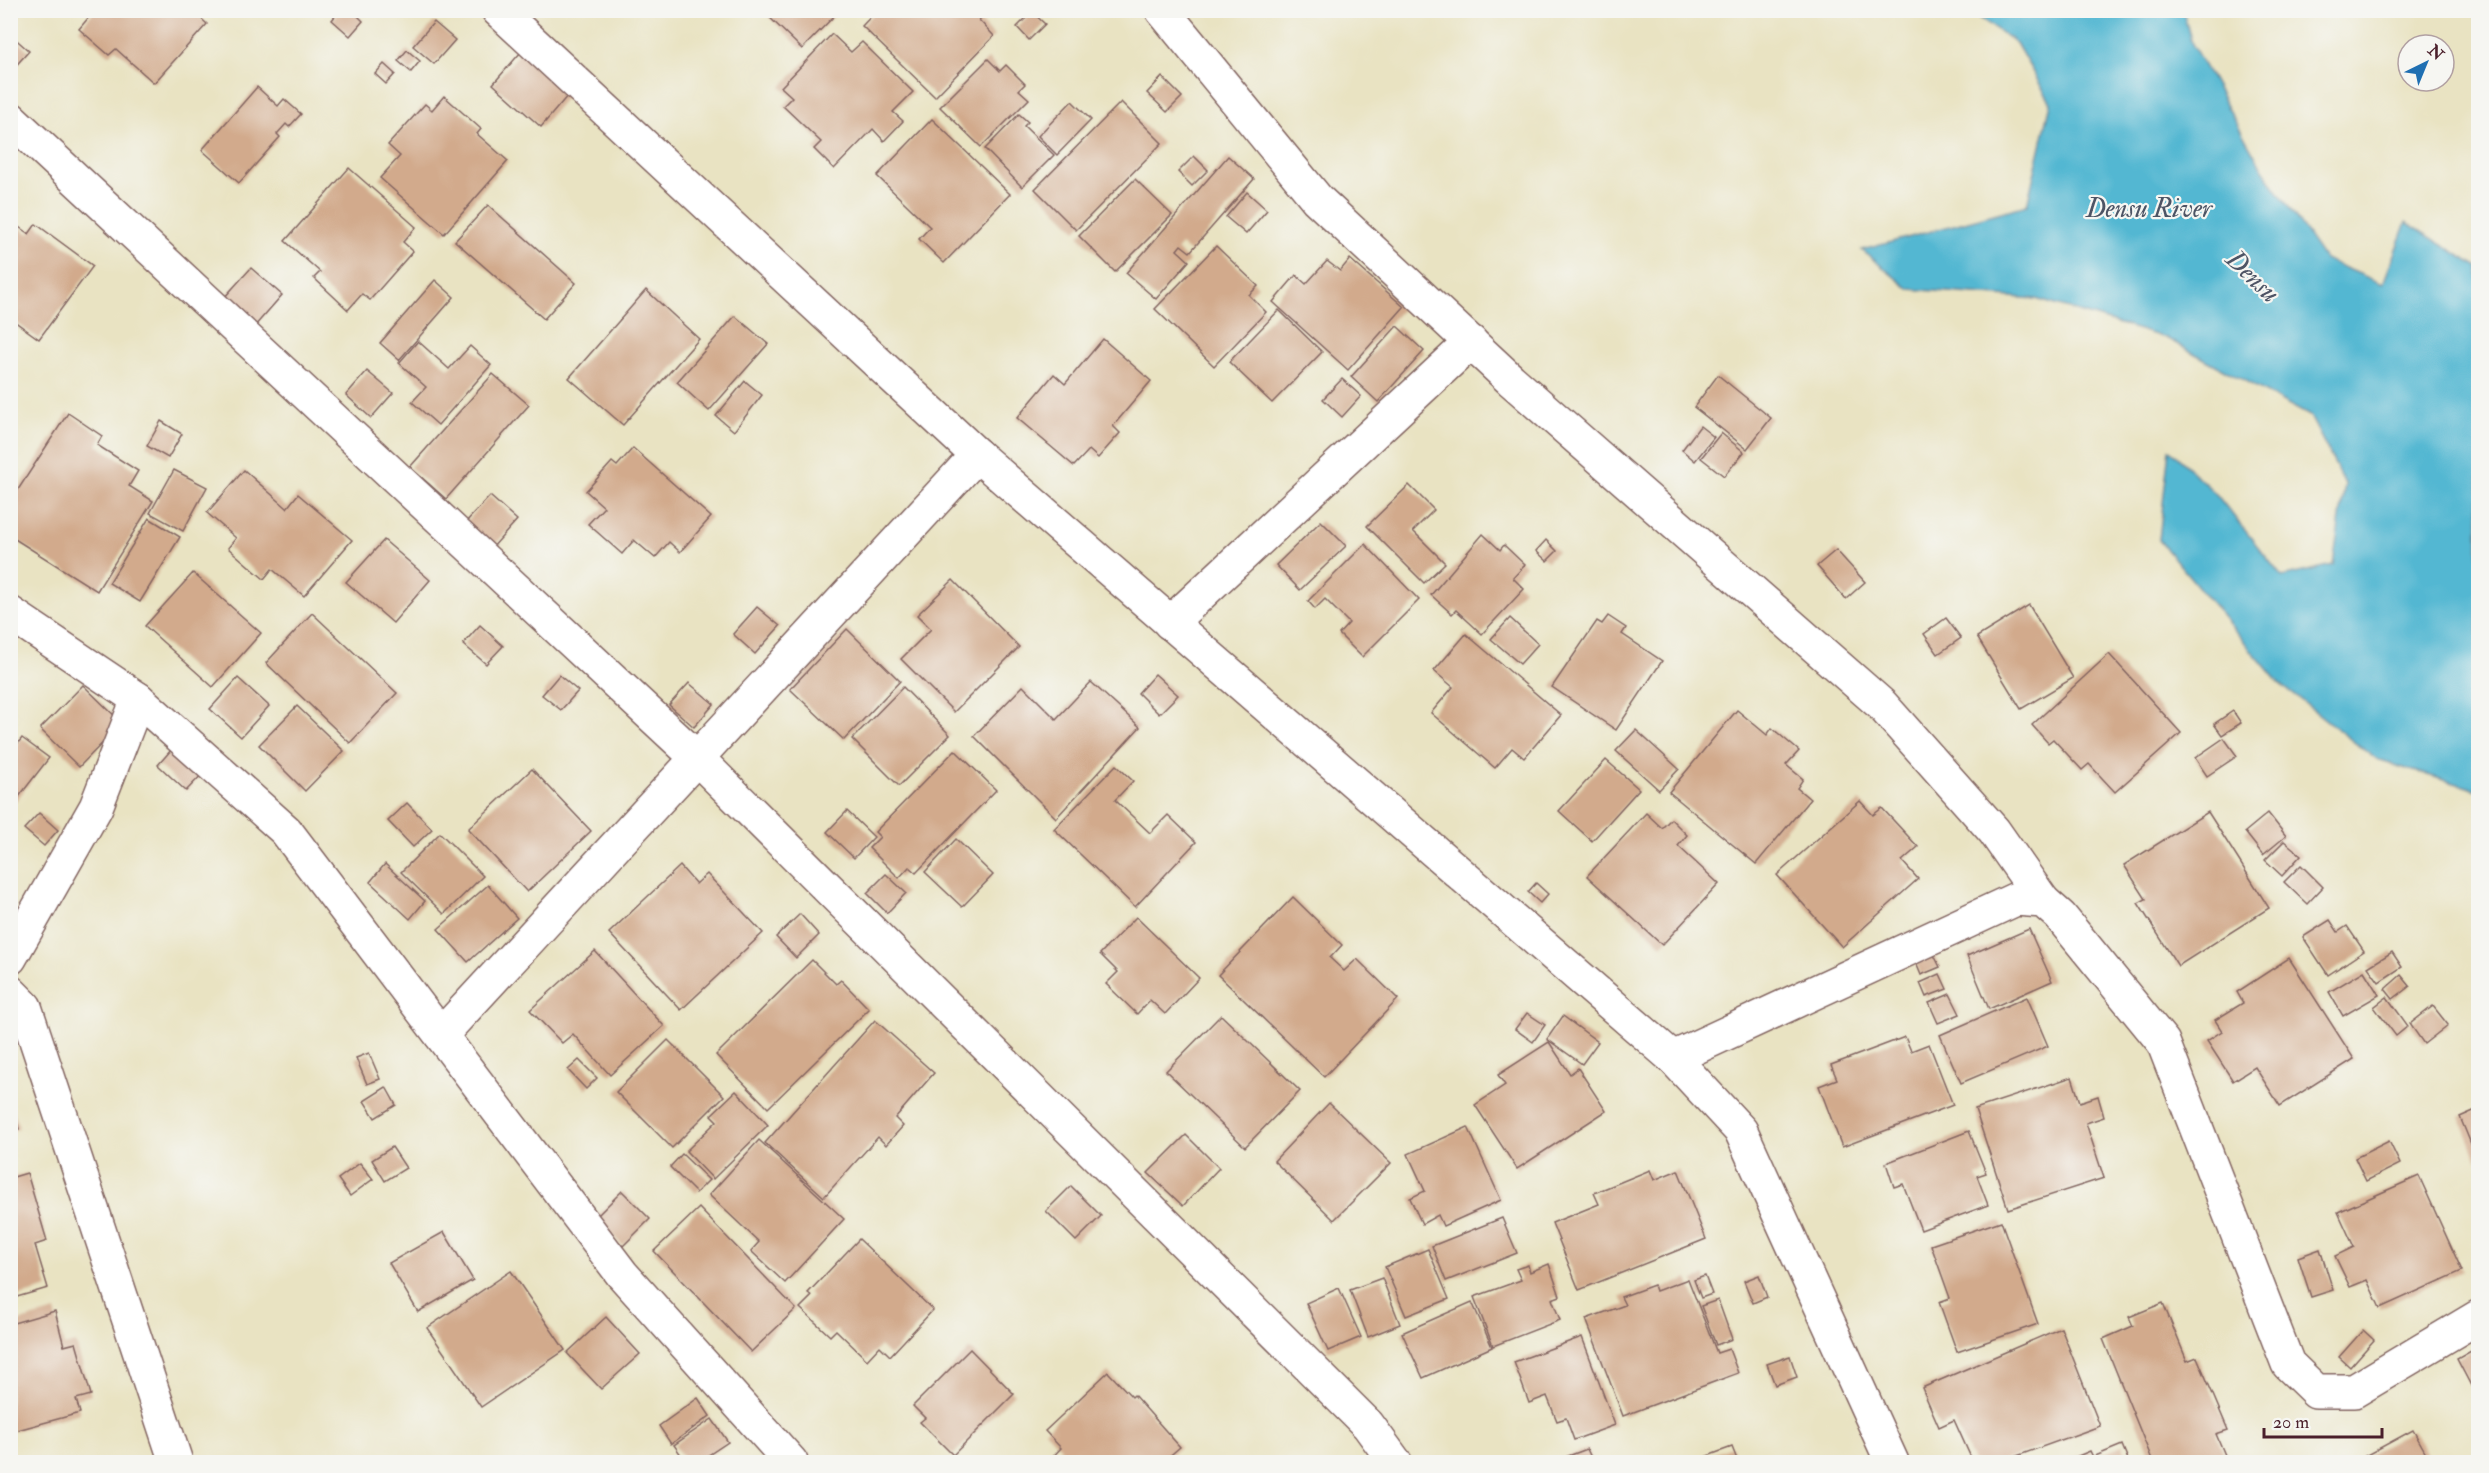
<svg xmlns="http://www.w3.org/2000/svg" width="2489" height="1473" viewBox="0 0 2489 1473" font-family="'IM FELL Double Pica',serif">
<rect width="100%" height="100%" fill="#f6f6f2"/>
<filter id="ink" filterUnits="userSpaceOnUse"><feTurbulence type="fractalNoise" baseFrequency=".0167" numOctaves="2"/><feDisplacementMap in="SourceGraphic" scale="12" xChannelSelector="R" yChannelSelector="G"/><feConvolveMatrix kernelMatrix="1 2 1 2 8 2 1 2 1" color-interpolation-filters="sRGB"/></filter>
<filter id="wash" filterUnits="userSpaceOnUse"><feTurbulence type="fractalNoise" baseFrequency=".008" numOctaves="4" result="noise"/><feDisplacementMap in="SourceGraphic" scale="24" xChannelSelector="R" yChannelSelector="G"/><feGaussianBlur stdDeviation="1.35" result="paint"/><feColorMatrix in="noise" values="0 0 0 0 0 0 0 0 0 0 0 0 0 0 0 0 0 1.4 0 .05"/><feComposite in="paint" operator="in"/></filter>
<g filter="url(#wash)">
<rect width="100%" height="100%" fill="#e9e3c2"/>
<path fill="#53b7d2" stroke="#4e6b7e" stroke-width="1.5" d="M2183,11l9,33 70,124 62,91 59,25 23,-62 72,45v523l-101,-30 -98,-77 -120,-143 10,-91 47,45 66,83 51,-12 12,-81 -35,-68 -144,-78 -130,-39 -127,-10 -47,-39 165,-45 24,-102 -35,-60 -46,-32z"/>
<g id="blocks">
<g fill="#d2aa8c">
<path d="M95,10h97l15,14 -53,59 -38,-34 -7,6 -30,-26z"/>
<path d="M340,10h12l11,11 -13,15 -18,-16z"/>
<path d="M762,10h78l-38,39z"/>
<path d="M877,10h111l-9,10 15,16 -59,61 -73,-71z"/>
<path d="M1032,12l13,12 -16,16 -12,-13z"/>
<path d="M434,22l21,18 -21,24 -21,-18z"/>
<path d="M10,34l19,17 -19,21z"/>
<path d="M832,34l19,18 11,-10 51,50 -20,20 10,9 -19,20 -11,-12 -39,40 -20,-20 7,-7 -38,-36 9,-9 -11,-10z"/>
<path d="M407,50l13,11 -9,11 -13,-11z"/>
<path d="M521,52l47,43 -27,32 -48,-43z"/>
<path d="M988,59l12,12 6,-6 19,19 -6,6 10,9 -48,48 -41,-40z"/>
<path d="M384,64l11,10 -9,10 -11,-10z"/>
<path d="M1162,77l20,20 -15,15 -20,-19z"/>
<path d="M257,87l21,19 6,-7 17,15 -12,13 -3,-3 -9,10 3,3 -41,46 -37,-33z"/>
<path d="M444,96l37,33 -4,5 31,27 -64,73 -64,-56 20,-22 -12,-11 37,-41 7,6z"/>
<path d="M1072,101l19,19 -34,35 -19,-19z"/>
<path d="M1121,102l41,41 -86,87 -41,-41z"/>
<path d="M1019,114l9,8 -4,4 30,29 -32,32 -37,-38z"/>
<path d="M932,119l78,75 -66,69 -25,-24 11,-12 -53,-51z"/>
<path d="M1194,156l14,14 -16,16 -14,-14z"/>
<path d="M1228,156l26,23 -64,73 -9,-7 -4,5 12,11 -33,38 -30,-26z"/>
<path d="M349,168l67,59 -13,15 10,9 -43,49 -8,-6 -14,16 -34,-32 6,-6 -35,-31z"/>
<path d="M1135,179l37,36 -57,57 -36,-36z"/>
<path d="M1247,192l20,18 -21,24 -20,-17z"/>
<path d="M488,205l88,78 -32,36 -89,-78z"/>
<path d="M10,221l19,13 7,-10 57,42 -54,73 -29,-21z"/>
<path d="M1216,246l42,40 -9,9 17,17 -52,54 -59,-57z"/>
<path d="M1350,259l54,48 -56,63 -75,-68 23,-27 10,9 21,-23 13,10z"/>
<path d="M251,268l31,27 -28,32 -31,-28z"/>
<path d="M435,280l19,17 -55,63 -19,-17z"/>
<path d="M646,290l53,49 -76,86 -54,-47z"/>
<path d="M1279,310l43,42 -50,51 -43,-41z"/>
<path d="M735,316l33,28 -59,67 -32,-29z"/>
<path d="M1397,326l27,25 -46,51 -27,-25z"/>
<path d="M1103,339l48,42 -38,45 7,7 -22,25 -9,-8 -15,16 -57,-48 37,-44 11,10z"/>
<path d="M418,341l31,28 21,-23 21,19 -53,60 -26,-23 14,-15 -27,-24z"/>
<path d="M367,371l26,22 -22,25 -25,-23z"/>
<path d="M493,374l36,31 -83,94 -36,-32z"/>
<path d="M1718,375l53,43 -24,31 -53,-42z"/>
<path d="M1342,379l19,17 -19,21 -19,-18z"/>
<path d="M745,381l17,14 -28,36 -18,-15z"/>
<path d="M68,413l34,23 -5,9 41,26 -9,15 24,15 -56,90 -87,-55v-34z"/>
<path d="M161,421l21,13 -14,24 -21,-12z"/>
<path d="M1700,426l14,11 -19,24 -13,-11z"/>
<path d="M1721,433l23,19 -20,24 -23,-18z"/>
<path d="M633,448l78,69 -31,35 -11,-10 -14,16 -21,-18 -12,14 -34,-30 16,-17 -18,-16 26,-29 5,4z"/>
<path d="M174,470l33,17 -24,44 -33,-18z"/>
<path d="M244,470l43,38 11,-14 54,46 -48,56 -32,-27 -8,10 -36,-31 8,-10 -29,-25z"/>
<path d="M1409,485l25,25 -21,21 32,32 -21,20 -57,-57z"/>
<path d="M490,496l27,24 -25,28 -27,-25z"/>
<path d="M149,518l31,19 -40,65 -31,-19z"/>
<path d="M1321,521l25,25 -46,44 -24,-25z"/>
<path d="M1483,534l17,16 4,-5 21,20 -12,13 11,11 -42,45 -26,-24 -4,4 -21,-19z"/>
<path d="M384,540l46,40 -37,43 -47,-41z"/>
<path d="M1546,540l11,11 -10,10 -11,-10z"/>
<path d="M1365,544l54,56 -57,57 -23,-23 10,-11 -24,-24 -10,10 -7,-8z"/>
<path d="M1836,550l29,32 -19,17 -29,-33z"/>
<path d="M193,573l68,60 -48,54 -68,-61z"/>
<path d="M953,580l66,67 -65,65 -53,-53 30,-30 -14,-14z"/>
<path d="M2029,605l44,73 -52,31 -44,-72z"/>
<path d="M757,607l23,19 -25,28 -22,-20z"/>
<path d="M312,613l85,80 -47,50 -84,-80z"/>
<path d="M1608,616l18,12 -4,6 40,27 -46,69 -64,-43 45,-66 5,3z"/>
<path d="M1510,618l28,26 -18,20 -29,-25z"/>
<path d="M1946,618l15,20 -23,16 -14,-20z"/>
<path d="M480,625l23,21 -17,18 -23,-20z"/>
<path d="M847,629l53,52 -56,59 -54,-51z"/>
<path d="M1466,634l95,81 -37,43 -12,-10 -17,20 -64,-55 22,-26 -19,-16z"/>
<path d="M2109,654l72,79 -66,59 -26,-28 -7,6 -29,-31 -5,4 -16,-18z"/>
<path d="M1155,674l23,21 -19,19 -21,-21z"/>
<path d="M559,675l19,16 -17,19 -19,-15z"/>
<path d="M238,678l31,28 -28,31 -31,-28z"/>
<path d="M1091,682l49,45 -84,91 -82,-82 49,-50 33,33z"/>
<path d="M689,683l25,21 -20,23 -25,-22z"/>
<path d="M83,685l39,38 -43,44 -39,-38z"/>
<path d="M903,687l47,48 -51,51 -47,-47z"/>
<path d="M297,706l47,45 -39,40 -46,-46z"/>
<path d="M1737,710l30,25 5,-7 27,23 -13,14 17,14 -6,9 13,11 -54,65 -87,-72z"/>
<path d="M2233,711l8,12 -19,12 -8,-11z"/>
<path d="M1636,730l43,39 -20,21 -43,-39z"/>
<path d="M22,738l27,20 -35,45 -4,-2v-48z"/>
<path d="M2224,738l13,18 -30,20 -12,-18z"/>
<path d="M179,741l29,27 -22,23 -28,-26z"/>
<path d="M955,750l41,40 -80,83 -7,-6 -10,11 -30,-30 11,-11 -5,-5z"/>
<path d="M1606,760l33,29 -47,52 -33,-30z"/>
<path d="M1116,765l17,16 -18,19 35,33 18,-18 28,27 -61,65 -81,-78z"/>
<path d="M532,769l59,62 -64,61 -59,-63z"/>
<path d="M1860,801l13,14 9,-7 36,39 -16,14 16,18 -76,68 -65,-72z"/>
<path d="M407,803l25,26 -19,18 -25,-26z"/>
<path d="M847,811l27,26 -20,21 -27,-26z"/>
<path d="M2208,812l61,96 -91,58 -40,-63 8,-4 -22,-34z"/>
<path d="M39,813l19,17 -14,16 -20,-17z"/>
<path d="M1646,813l16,15 9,-9 16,16 -9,11 41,38 -57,61 -75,-69z"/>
<path d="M2268,813l18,23 -23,19 -18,-23z"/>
<path d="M440,833l43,43 -39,38 -43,-42z"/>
<path d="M956,839l37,36 -31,32 -37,-35z"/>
<path d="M2284,841l17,14 -19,21 -17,-16z"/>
<path d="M385,864l40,37 -15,18 -40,-37z"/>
<path d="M2301,865l22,22 -16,17 -23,-22z"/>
<path d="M680,866l16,18 11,-10 56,59 -82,77 -72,-77z"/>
<path d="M886,874l20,19 -19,20 -20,-20z"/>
<path d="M1536,883l12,11 -8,9 -12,-11z"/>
<path d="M488,885l29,33 -49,44 -30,-33z"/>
<path d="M1293,897l49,48 -12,13 14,13 13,-12 41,40 -74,78 -106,-102z"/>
<path d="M800,914l19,21 -23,23 -20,-21z"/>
<path d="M1136,917l63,61 -34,36 -15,-14 -13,14 -31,-30 12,-12 -18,-18z"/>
<path d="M2330,920l8,12 9,-6 17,25 -36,24 -25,-38z"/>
<path d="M2029,929l23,52 -63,28 -22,-53z"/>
<path d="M595,951l69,75 -54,49 -37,-41 -11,9 -32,-33z"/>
<path d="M2392,952l10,15 -23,15 -11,-15z"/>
<path d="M1934,955l6,12 -19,8 -5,-12z"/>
<path d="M2289,958l65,101 -74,47 -25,-39 -22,14 -26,-40 15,-10 -7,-11 28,-17 -6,-11z"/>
<path d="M812,960l24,24 5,-4 28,29 -101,99 -52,-53z"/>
<path d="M2364,971l15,24 -36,21 -14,-24z"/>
<path d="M1940,974l7,15 -21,8 -6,-14z"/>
<path d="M2401,975l9,11 -17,13 -8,-10z"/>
<path d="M1950,994l10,20 -22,9 -9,-20z"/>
<path d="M2027,997l21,49 -87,37 -21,-48z"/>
<path d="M2387,997l21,29 -12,10 -22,-29z"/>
<path d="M2433,1006l15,19 -24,19 -14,-20z"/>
<path d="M1527,1013l18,12 -12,17 -18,-13z"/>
<path d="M1221,1015l79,76 -55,56 -79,-76z"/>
<path d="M1563,1016l35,26 -16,22 -35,-25z"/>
<path d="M875,1020l59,53 -39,45 8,8 -17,19 -8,-8 -54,60 -59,-54z"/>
<path d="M1905,1037l6,14 18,-7 24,61 -111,42 -23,-61 18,-7 -6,-14z"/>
<path d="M668,1040l56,56 -52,52 -56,-56z"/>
<path d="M1549,1042l21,32 8,-6 28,43 -89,58 -42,-64 30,-20 -7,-10z"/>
<path d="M369,1053l11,26 -13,5 -11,-26z"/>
<path d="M579,1060l18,18 -11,11 -18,-19z"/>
<path d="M2072,1077l8,25 18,-6 6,21 -18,6 18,55 -96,31 -33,-100z"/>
<path d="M386,1087l10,18 -21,13 -11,-17z"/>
<path d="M736,1091l32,34 -55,54 -27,-28 31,-30 -6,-6z"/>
<path d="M10,1099l9,30 -9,2z"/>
<path d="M1329,1103l62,60 -57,57 -60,-59z"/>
<path d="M2478,1109v52l-18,-44z"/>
<path d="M1468,1127l33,73 -58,26 -5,-11 -16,9 -12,-26 15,-7 -17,-37z"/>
<path d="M1969,1131l17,42 -9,3 11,29 -67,25 -18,-46 -9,3 -8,-24z"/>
<path d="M1186,1135l33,33 -36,38 -35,-33z"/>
<path d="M759,1140l85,79 -59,64 -34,-32 8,-9 -50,-47z"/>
<path d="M2389,1141l11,23 -34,17 -11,-23z"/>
<path d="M392,1147l14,21 -21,13 -13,-21z"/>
<path d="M682,1154l27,26 -13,13 -26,-26z"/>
<path d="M360,1163l13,16 -23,17 -12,-17z"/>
<path d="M1650,1170l4,10 24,-10 28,69 -127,51 -27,-67 47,-19 -5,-11z"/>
<path d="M27,1173l20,68 -12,4 13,43 -38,11v-121z"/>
<path d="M2419,1176l43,95 -82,37 -13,-28 -17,7 -15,-31 19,-9 -16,-35z"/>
<path d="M1071,1186l30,30 -25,25 -30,-30z"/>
<path d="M622,1191l28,28 -27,27 -28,-28z"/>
<path d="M699,1208l97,101 -45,43 -97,-101z"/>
<path d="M1502,1218l15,35 -71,28 -14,-35z"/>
<path d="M2001,1221l37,103 -81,28 -18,-50 11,-4 -19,-53z"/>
<path d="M444,1232l29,48 -55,32 -29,-49z"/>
<path d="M859,1239l74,71 -43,46 -10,-10 -13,14 -31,-30 -6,6 -30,-28 12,-12 -4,-3z"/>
<path d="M1428,1249l21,50 -43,17 -21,-49z"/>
<path d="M2320,1249l13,41 -22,7 -13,-40z"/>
<path d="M1549,1264l11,32 -8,3 8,21 -67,26 -19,-49 47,-17 -5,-11 12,-4 2,7z"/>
<path d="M511,1271l54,79 -84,57 -54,-79z"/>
<path d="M1759,1275l8,22 -14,6 -9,-22z"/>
<path d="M1705,1276l7,18 -11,4 -7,-18z"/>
<path d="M1382,1278l18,46 -32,13 -18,-47z"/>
<path d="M1688,1279l29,74 12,-4 9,24 -115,43 -37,-97 39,-14 -4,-8 33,-12 2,6z"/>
<path d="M1339,1288l22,49 -33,14 -22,-48z"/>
<path d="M1718,1300l14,39 -16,6 -15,-39z"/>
<path d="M1472,1302l20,45 -69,31 -21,-45z"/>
<path d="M2163,1303l24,58 10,-4 31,73 -12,4 12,28h-75l-50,-123 30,-13 -4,-9z"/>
<path d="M55,1311l9,35 12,-3 15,52 -15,4 4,14 -70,19v-108z"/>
<path d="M606,1317l34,37 -39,35 -34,-36z"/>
<path d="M2061,1328l39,98 -100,36h-27l-19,-42 -15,7 -17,-39z"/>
<path d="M2363,1330l11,10 -24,27 -11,-10z"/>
<path d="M1582,1337l33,88 -41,15 -8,-22 -9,3 -10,-25 -18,7 -15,-41z"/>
<path d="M2478,1347v52l-21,-40z"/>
<path d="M970,1349l44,45 -61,61 -33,-33 5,-4 -12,-12z"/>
<path d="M1790,1356l7,21 -22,8 -8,-21z"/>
<path d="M1108,1372l24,25 2,-2 46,52 -15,13 3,2h-120l13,-14 -16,-17z"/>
<path d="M698,1398l12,18 -39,28 -12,-18z"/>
<path d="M712,1419l16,23 -30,20h-12l-12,-17z"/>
<path d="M2413,1430l18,32h-65l-3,-5z"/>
<path d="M2122,1445l7,17h-65l26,-11 3,6z"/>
<path d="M1732,1447l6,15h-47z"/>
<path d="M1587,1449l6,13h-29l-1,-4z"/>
</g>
</g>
</g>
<g filter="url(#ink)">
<use href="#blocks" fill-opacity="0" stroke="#826460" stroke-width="1.5"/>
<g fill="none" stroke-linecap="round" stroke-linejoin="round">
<g stroke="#826460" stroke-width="36">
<g id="minor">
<path d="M498,10l479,445 696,603 68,73 151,331"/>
<path d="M1162,10l155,189 194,181 371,325 112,126 49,70"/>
<path d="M10,118l686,639 672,668 27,37"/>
<path d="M10,613l128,86 148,132 336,443 169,188"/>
<path d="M1170,623l301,-281"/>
<path d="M10,958l86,-151 42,-108"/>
<path d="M10,992l15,15 151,455"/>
<path d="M441,1035l536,-580"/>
<path d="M1673,1058l343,-159 27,2 17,15 103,126 125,322 28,27h38l124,-74"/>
</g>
</g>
<use href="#minor" stroke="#fff" stroke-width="33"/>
</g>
</g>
<g text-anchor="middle" stroke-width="4.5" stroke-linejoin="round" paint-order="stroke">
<g font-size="27" font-style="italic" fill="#4d5465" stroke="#f6f6f2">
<text x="2149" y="217">Densu River</text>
<text transform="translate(2253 276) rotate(44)" y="9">Densu</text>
</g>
</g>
<rect width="2489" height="1473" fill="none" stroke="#f6f6f2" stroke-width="36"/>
<g transform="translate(2426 63) rotate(43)"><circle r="28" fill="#f6f6f2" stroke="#b1a0a2" stroke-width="1.5"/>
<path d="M0-4.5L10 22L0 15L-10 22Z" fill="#1f6fb2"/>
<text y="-9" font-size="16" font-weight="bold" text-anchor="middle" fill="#4a1f2b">N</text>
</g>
<path d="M2264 1428v9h118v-9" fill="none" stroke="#4a1f2b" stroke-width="3"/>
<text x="2273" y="1428" font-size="18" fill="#4a1f2b" stroke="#f6f6f2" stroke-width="4.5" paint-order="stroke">20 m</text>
</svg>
